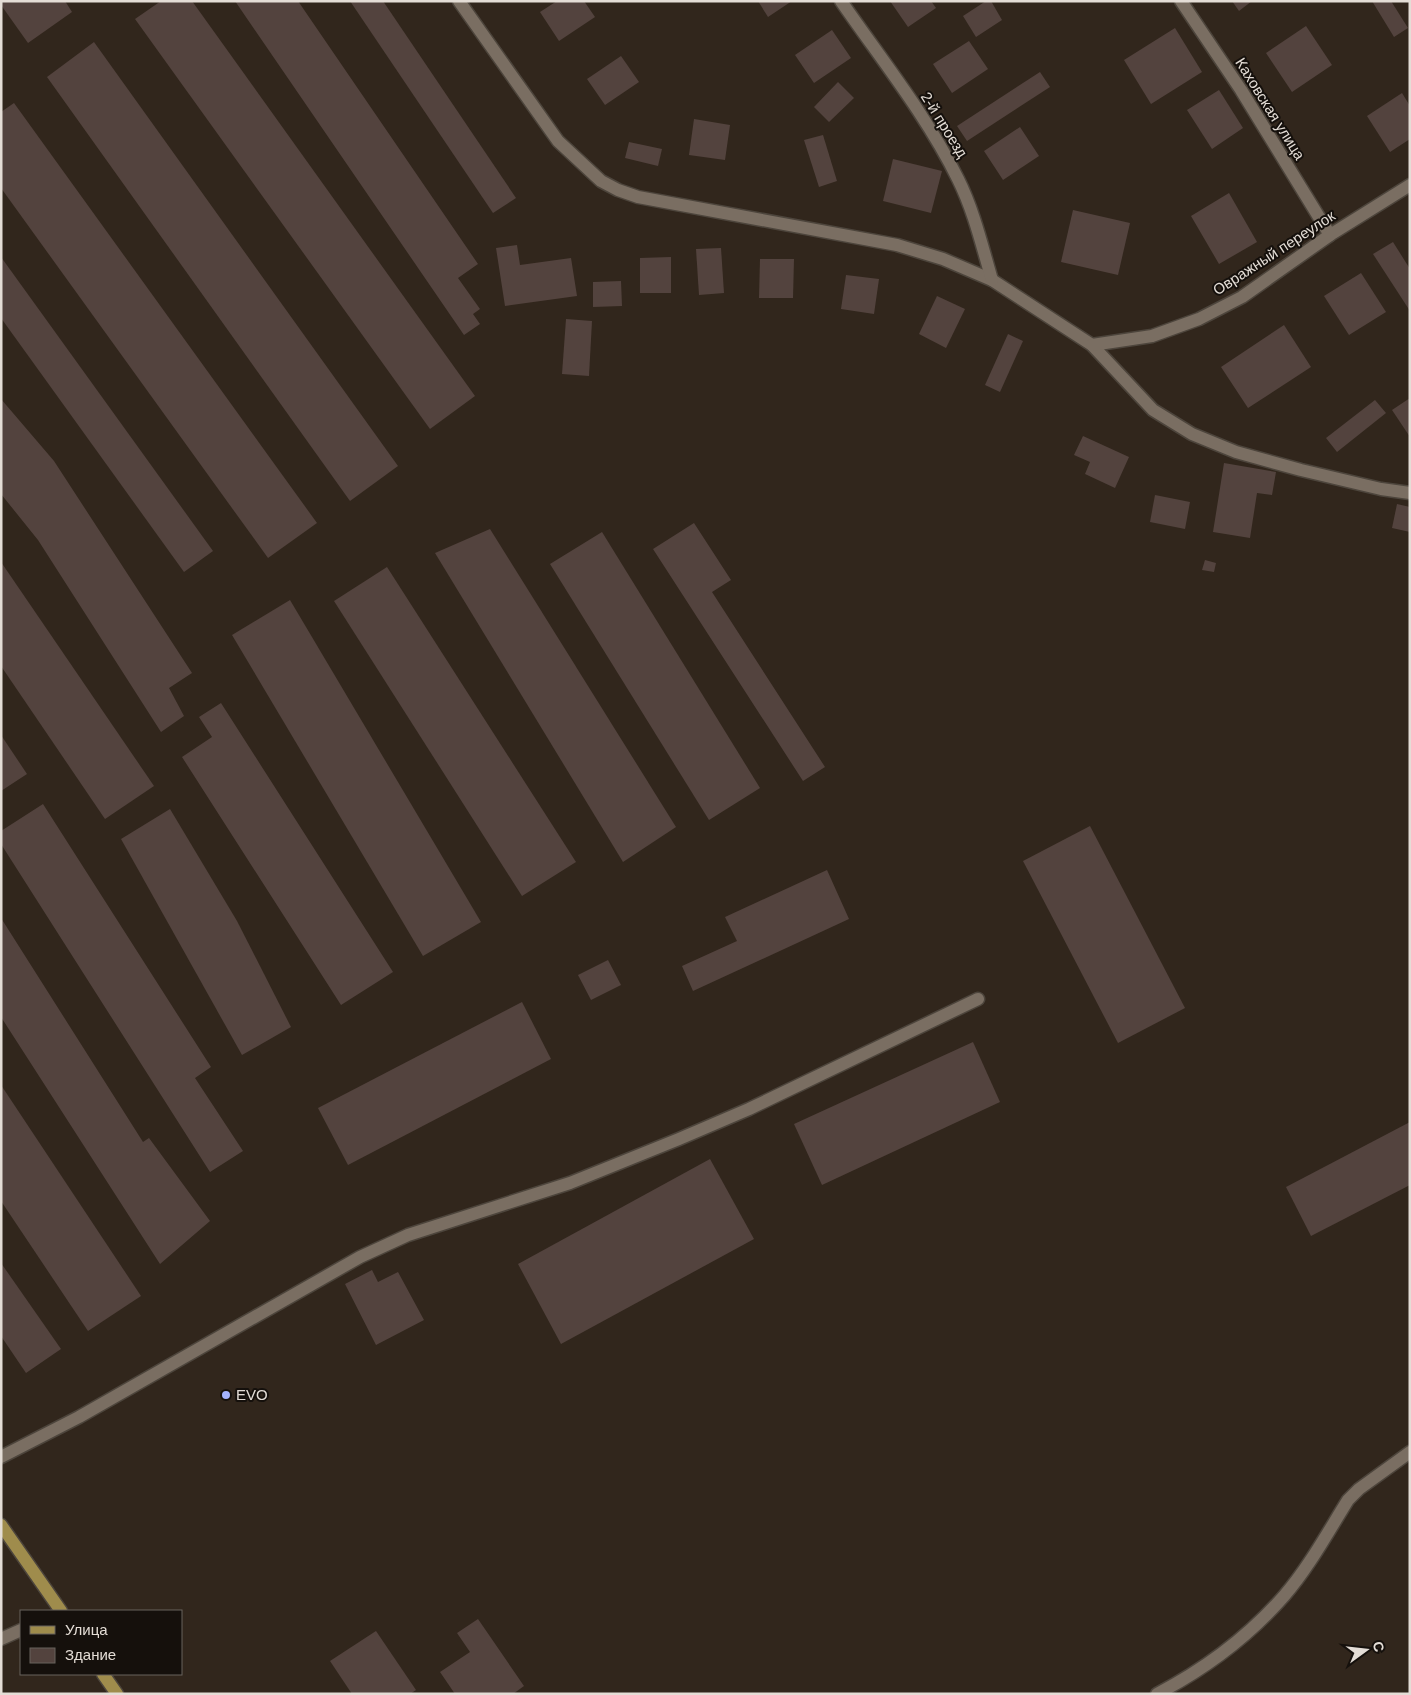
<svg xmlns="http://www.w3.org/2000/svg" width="1411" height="1695" viewBox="0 0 1411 1695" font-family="Arial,sans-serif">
<rect width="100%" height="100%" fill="#31261c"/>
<g fill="#53433e">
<path d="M1,1h64l7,11 -44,31 -27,-38z"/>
<path d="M161,1h31l283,395 -45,33 -295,-410z"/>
<path d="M235,1h63l180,263 -20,14 22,31 -7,5 7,10 -16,11z"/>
<path d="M350,1h33l133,197 -23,15z"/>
<path d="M557,1h27l11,16 -36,24 -19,-29z"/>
<path d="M758,1h34l-24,16z"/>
<path d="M890,1h41l5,7 -28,19z"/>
<path d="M986,1h5l11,19 -26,17 -13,-21z"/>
<path d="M1232,1h20l-13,10z"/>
<path d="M1372,1h19l17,27 -14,9z"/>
<path d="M1306,26l26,39 -40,27 -26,-39z"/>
<path d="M1175,28l27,44 -51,32 -27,-44z"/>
<path d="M832,30l19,28 -37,25 -19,-28z"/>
<path d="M969,41l19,28 -36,24 -19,-29z"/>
<path d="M94,42l304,424 -48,35 -303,-424z"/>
<path d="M621,56l18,26 -34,23 -18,-26z"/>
<path d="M1040,72l10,15 -83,54 -10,-15z"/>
<path d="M838,82l16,16 -25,24 -15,-15z"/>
<path d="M1219,90l24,38 -31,21 -25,-39z"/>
<path d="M1402,93l8,13v33l-20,13 -23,-36z"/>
<path d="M14,103l303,420 -49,35 -267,-370v-76z"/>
<path d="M694,119l36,6 -5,35 -36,-5z"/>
<path d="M1020,127l19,29 -36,24 -19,-29z"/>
<path d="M823,135l14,46 -18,6 -15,-47z"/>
<path d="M629,142l33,7 -4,17 -33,-8z"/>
<path d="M893,159l49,12 -11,42 -48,-12z"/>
<path d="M1229,193l28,49 -38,22 -28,-48z"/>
<path d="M1073,210l57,13 -12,52 -57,-13z"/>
<path d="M1393,242l17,27v42l-37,-57z"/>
<path d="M517,245l3,20 51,-7 6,38 -72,10 -9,-58z"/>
<path d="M721,248l3,45 -25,2 -3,-46z"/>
<path d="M1,257l212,294 -29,21 -183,-254z"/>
<path d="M671,257v36h-31v-35z"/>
<path d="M760,259h34l-1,39h-34z"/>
<path d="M1361,273l25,39 -37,23 -25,-39z"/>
<path d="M846,275l33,4 -5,35 -33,-5z"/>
<path d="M621,281l1,25 -29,1v-25z"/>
<path d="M937,296l28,13 -19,39 -27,-14z"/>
<path d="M566,319l26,2 -3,55 -27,-2z"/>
<path d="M1284,325l27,42 -63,41 -27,-41z"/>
<path d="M1008,334l15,7 -23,51 -15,-7z"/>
<path d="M1410,398v39l-18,-27z"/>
<path d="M1,399l53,62 138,212 -23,15 15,28 -23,16 -123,-192 -37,-46z"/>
<path d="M1375,400l11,13 -49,39 -11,-14z"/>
<path d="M1083,436l46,21 -14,31 -30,-14 5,-12 -16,-7z"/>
<path d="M1224,463l52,9 -4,23 -15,-2 -7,45 -37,-6z"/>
<path d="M1155,495l35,7 -5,27 -35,-7z"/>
<path d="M1397,504l13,3v25l-18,-4z"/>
<path d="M694,523l37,57 -19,12 113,175 -22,14 -150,-232z"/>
<path d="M490,529l186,298 -53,35 -188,-309z"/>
<path d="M602,532l158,256 -51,32 -159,-256z"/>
<path d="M1205,560l11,3 -2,9 -12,-2z"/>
<path d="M1,562l153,224 -49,33 -104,-153z"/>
<path d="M387,567l189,295 -54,34 -188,-295z"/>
<path d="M290,600l191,322 -58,34 -191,-321z"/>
<path d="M221,703l172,269 -52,33 -159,-248 30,-20 -13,-20z"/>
<path d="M1,735l26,39 -26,17z"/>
<path d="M43,804l168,263 -16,11 48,73 -33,21 -209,-328v-13z"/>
<path d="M170,809l67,112 54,106 -49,28 -121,-216z"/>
<path d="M1090,826l95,182 -67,35 -95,-182z"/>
<path d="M827,870l22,49 -156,72 -11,-25 55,-25 -12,-24z"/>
<path d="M1,918l142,224 6,-4 61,83 -50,43 -159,-247z"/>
<path d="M608,960l13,25 -30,15 -13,-25z"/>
<path d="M522,1002l29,57 -203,106 -30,-57z"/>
<path d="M973,1042l27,60 -178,83 -28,-61z"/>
<path d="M1,1085l140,211 -53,35 -87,-130z"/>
<path d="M1410,1122v63l-99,51 -25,-49z"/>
<path d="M710,1159l44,80 -193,105 -43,-80z"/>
<path d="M1,1263l60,86 -35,24 -25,-37z"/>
<path d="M372,1270l6,12 20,-10 26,48 -48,25 -31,-61z"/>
<path d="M478,1619l46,67 -11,8h-58l-15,-22 30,-20 -13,-19z"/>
<path d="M376,1631l40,59 -6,4h-58l-22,-33z"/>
</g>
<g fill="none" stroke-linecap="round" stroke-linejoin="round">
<g stroke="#4d453c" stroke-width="15">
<g id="lane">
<path d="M1,1457l78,-40 281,-160 48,-22 162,-52 109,-44 70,-30 229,-110"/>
<path d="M1157,1694c48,-25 91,-57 127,-98 25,-29 44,-64 64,-96l11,-11 51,-37"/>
</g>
</g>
<g stroke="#4d453c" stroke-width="15">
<g id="street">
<path d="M459,1l99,140 43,40 17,9 20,7 259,48 46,14 49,21 100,65 61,65 39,24 44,18 65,18 80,19 29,4"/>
<path d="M841,1c40,58 86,115 117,178 16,32 24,67 34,101"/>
<path d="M1181,1l60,89 89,145"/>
<path d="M1092,345l60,-9 47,-17 43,-22 88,-62 80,-50"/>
<path d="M1,1639l20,-9"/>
</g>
</g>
<g stroke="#4d453c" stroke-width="15">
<g id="primary">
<path d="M1,1525l60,86"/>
<path d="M103,1674l14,20"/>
</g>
</g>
<use href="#lane" stroke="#7a6e62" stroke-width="12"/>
<use href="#street" stroke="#7a6e62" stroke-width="12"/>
<use href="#primary" stroke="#9f8c4c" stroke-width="12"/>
</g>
<circle fill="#a3b2fd" stroke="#15100c" stroke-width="2" cx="226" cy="1395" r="5"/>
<g text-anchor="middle" stroke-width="4" stroke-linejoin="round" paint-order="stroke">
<g font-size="15" fill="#e4ddd6" stroke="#15100c">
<text transform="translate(1270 109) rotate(58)" y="5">Каховская улица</text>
<text transform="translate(944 125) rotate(58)" y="5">2-й проезд</text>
<text transform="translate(1274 253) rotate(-33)" y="5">Овражный переулок</text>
</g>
<g font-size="15" fill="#e4ddd6" stroke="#15100c" text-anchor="start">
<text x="236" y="1400">EVO</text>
</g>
</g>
<rect width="1411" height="1695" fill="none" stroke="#e4ddd6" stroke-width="5"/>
<rect x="20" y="1610" width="162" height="65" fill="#15100c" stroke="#68625d"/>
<rect x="30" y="1626" width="25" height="8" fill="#9f8c4c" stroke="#68625d"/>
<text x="65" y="1635" font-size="15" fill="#e4ddd6">Улица</text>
<rect x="30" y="1648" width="25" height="15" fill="#53433e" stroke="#68625d"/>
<text x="65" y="1660" font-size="15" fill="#e4ddd6">Здание</text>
<g transform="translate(1366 1650) rotate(75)" stroke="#15100c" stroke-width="4" paint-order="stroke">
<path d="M0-4L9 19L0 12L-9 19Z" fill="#e4ddd6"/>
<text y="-8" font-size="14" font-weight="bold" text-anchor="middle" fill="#e4ddd6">С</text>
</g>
</svg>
